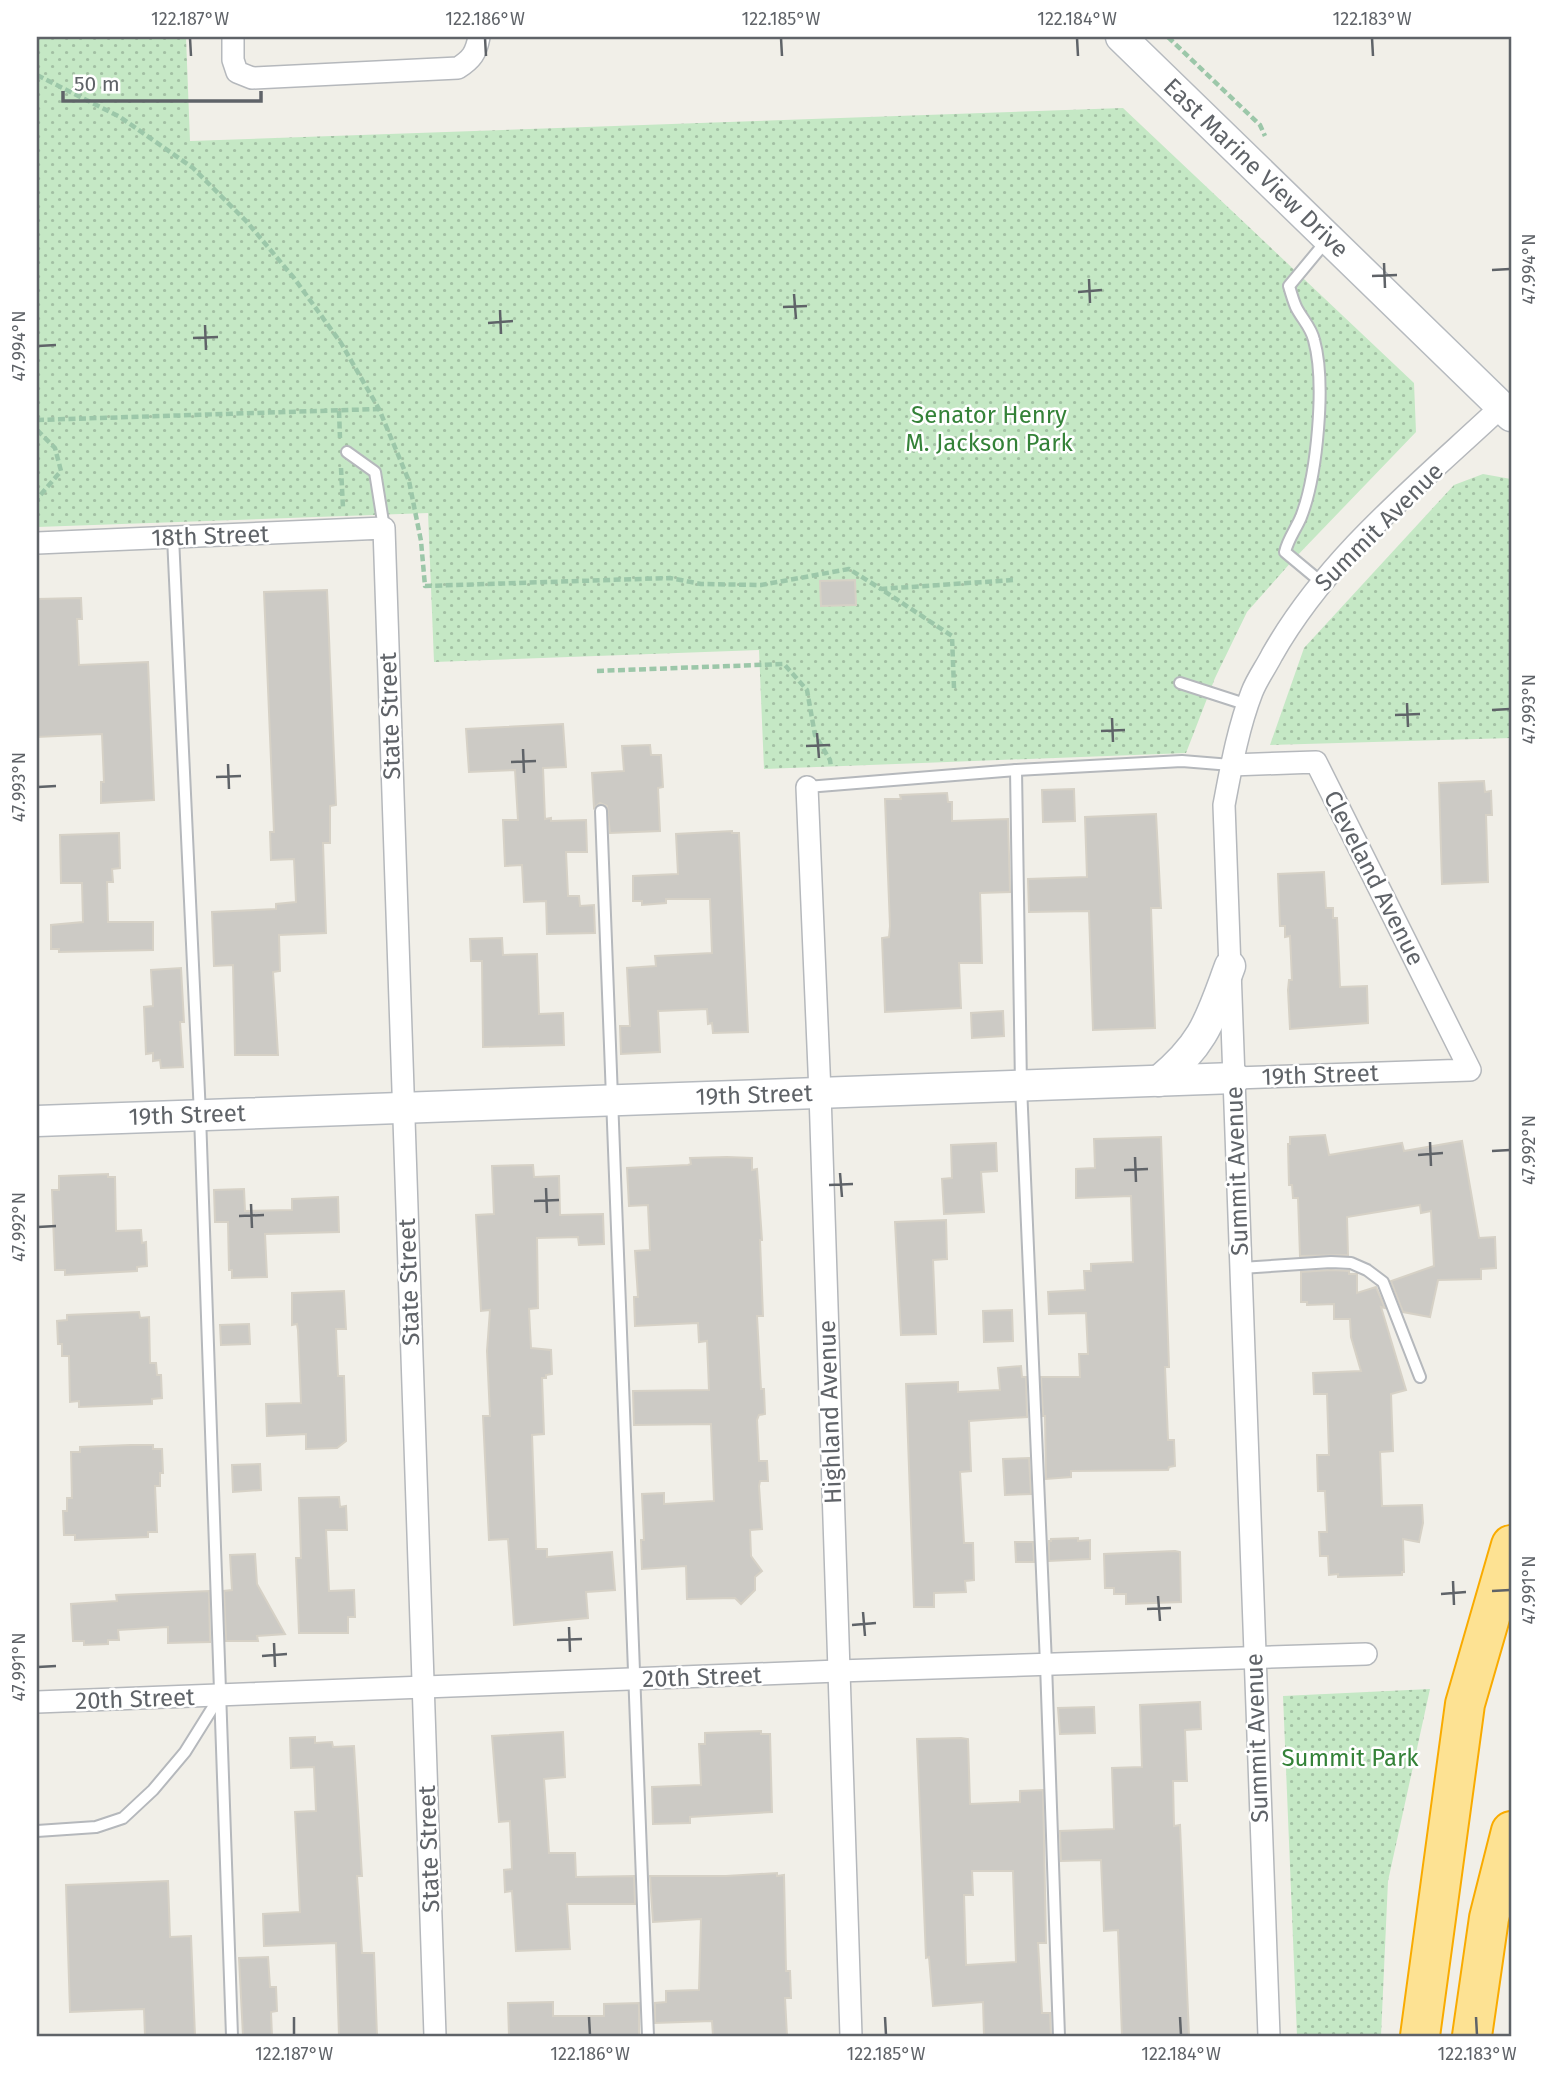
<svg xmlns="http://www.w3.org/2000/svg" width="1548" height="2073" viewBox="0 0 1548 2073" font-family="'Fira Sans',sans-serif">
<defs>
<pattern id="park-dots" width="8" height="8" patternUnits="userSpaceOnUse" patternTransform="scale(1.75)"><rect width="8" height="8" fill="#c5e8c5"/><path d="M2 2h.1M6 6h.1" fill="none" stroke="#a3c0a4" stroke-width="1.8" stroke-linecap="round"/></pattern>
</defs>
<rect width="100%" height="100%" fill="#f1efe8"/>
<g fill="url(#park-dots)">
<path d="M37,37h149l4,104 933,-33 291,275 2,49 -123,128 -46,52 -32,66 -29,75 -422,16 -5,-119 -325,12 -6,-149 -391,14z"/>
<path d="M1483,474l28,5v259l-241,7 34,-97 150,-163z"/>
<path d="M1430,1689l-42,192 -7,155h-84l-14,-340z"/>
</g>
<g fill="#cccac5" stroke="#d6d1c6" stroke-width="2" fill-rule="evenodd">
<path d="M855,580l1,25 -35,1 -1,-25z"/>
<path d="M327,590l9,215 -6,1v37h-7l3,90 -47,2 1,36 -7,1 5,83h-43l-2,-90 -19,1 -2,-54 64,-3v-5l20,-2 -2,-43 -23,1 -1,-28h4l-10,-240z"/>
<path d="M81,598l1,21h-5l2,46 69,-3 6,138 -53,3v-21h3l-2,-48 -65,3v-138z"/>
<path d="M563,724l3,43 -23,1 2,51 6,-1v3l35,-1 1,32h-21l2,44h11l1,10 14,-1 1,28 -48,1 -1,-33 -22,1 -2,-37 -17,1 -2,-46h15l-3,-50 -46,2 -3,-43z"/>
<path d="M650,745l1,10h10l2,32 -5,1 2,43 -50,2 -3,-27 -7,-3 -6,5 -2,-35 32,-2 -2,-25z"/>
<path d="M1484,781l1,11 6,-1 1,24h-6l2,67 -46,2 -3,-101z"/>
<path d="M1074,789l1,32 -32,1 -1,-32z"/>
<path d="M947,793l1,9h4v19l56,-2 2,73 -30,1 2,70h-23l2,45 -76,4 -3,-74 7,-1 1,-11 -5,-127h16l-1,-4z"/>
<path d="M1156,814l5,94h-10l4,120 -62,2 -4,-119 -60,1 -1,-33 59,-2 -2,-60z"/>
<path d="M732,831v2h7l9,199 -35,1 -1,-10 -4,1 -1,-15 -49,2 2,41 -39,2 -1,-28h10l-3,-58 29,-2 -1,-10 57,-3 -2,-54h-44v4l-24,2v-4h-9v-25l45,-2 -2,-40z"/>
<path d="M119,833l1,35 -8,1 1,13h-6l1,40h45v28l-94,2v-3h-8v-24l32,-3 -1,-39h-21l-1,-48z"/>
<path d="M1324,872l2,36h7v10h4l3,69 27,-1 1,37 -78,6 -2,-39 1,-10h3l-2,-44 -5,1v-11h-5l-2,-52z"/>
<path d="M502,938l1,17 34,-1 2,60 24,-1 1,32 -81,2 -1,-86h-11l-1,-22z"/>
<path d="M181,968l3,54h-4l3,45 -22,1 -1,-8 -7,1v-8l-7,1 -2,-47 9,-1 -2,-36z"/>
<path d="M1003,1011l1,25 -32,2 -1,-25z"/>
<path d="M1325,1135l4,20 73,-12 2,8 58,-10 17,97 16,-1 1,31 -15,1v10l-43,1 -8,37 -27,-5 -12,-31 43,-15 -3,-55 -10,2 -1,-8 -73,12 1,38 -48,1 -2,-58h-5l-1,-13h-3l-1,-41h2v-7z"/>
<path d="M1161,1137l8,230h-4l3,73h6l1,26 -6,1 -1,3 -97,1v6l-25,2 -1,-63h-2l-2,-39h39l-1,-23h9l-2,-41 -37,1 -1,-22 37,-2 -1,-19h7v-7l42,-2 -2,-66 -55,2v-29l19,-1 -1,-29z"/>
<path d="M996,1143l1,28 -16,1 3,40 -40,2 -2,-35 10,-1 -1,-33z"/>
<path d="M727,1157l25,1v12l5,-1 5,71h-2l3,76h-6l4,73h3l1,25 -6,1 -2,5 2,41h8l1,20h-8l-1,5 3,43 -12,1 1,26 11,15 -7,6v13l-14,14 -6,-6 -48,1 -1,-33 -44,3 -1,-29h3l-2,-46 22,-1v11l50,-3 -3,-77 -77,1 -1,-34 76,-1 -2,-49 -8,1 -1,-19 -63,3 -1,-29h4l-3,-46 15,-1 -2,-45 -19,1 -2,-38 61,-3 3,-1 -1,-6z"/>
<path d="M533,1165l1,12 25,-1 1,39 43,-1 1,30 -25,1 -1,-8 -41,1 1,70 -9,1 2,39 20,2 1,24 -6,1v3h-4l2,56 -12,1 4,114h11v8l65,-5 3,38 -29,2 2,26 -74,7 -6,-86 -19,1 -6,-124h7l-3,-65 3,-41 -9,1 -5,-96 18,-1 -2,-48z"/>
<path d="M108,1174v3h7l1,54 25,-1 1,13 4,-1 1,24 -10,1v4l-72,4v-5h-10l-3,-80h7v-14z"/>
<path d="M244,1189l1,22 47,-1v-11l46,-2 1,35 -74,2 2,43 -35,1v-8h-3l-1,-48h-13l-1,-32z"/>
<path d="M946,1220l1,39 -14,1 3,74 -35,1 -6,-113z"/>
<path d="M1331,1270l18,1v3h8v19l19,-6 9,21 -4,-1 25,83 -15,4 2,57 -13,1 2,54 40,-1 1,18 -4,19 -16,-3 1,33h-2v3l-64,2v-3l-9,1 -1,-19h-8l-1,-24h8l-2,-41h-7l-1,-36h12l-2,-61h-13l-1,-21 48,-2 -10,-34 -1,-18h-16v-15l-27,1v-3h-6v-30z"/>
<path d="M344,1291l2,38h-10l2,47h6l2,65 -9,7 -31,1v-15l-39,2 -1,-32 35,-1 -3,-73 -1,-6 -5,1v-32z"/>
<path d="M1012,1310l1,31 -29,1 -1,-31z"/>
<path d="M139,1312l1,6 9,-1 1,46h6l1,12h4l1,23 -10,1v5l-73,3v-6l-9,1 -1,-46h-7v-12h-4l-1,-23 10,-1v-5z"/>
<path d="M249,1324l1,20 -29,1 -1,-20z"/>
<path d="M1021,1366l1,11h4l1,40 -58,4 2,50 -11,1 4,71h9l1,37 -9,1 1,11 -32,1v14h-20l-8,-223 52,-2v10l42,-2 -2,-22z"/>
<path d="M130,1445h23v4h9l1,24h-3v13h-5l2,46h-9v5l-73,3v-5h-11l-1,-24h4v-13h5l-1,-46h9v-5z"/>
<path d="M1029,1458l2,36 -26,1 -2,-36z"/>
<path d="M260,1464l1,26 -28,2 -1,-27z"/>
<path d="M339,1497l1,10 6,-1 1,24h-21l3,61 25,-1 1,27h-7v16h-49l-3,-75h5l-2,-60z"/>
<path d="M1078,1538v3l12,-1v19l-41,2v-20h2v-2z"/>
<path d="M1015,1542h18l1,20h-18z"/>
<path d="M1175,1551l5,1 1,50 -55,2v-10h-12v-6h-9l-1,-34z"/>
<path d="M255,1554l2,30 28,50 -28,2 1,5h-32l-2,-50 8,-1 -2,-35z"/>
<path d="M209,1591l1,51 -42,1v-16l-50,3 1,10h-11v4l-24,1v-4h-11l-2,-37 46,-3 -1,-6z"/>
<path d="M1200,1702l1,27 -16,1 2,51h-14l1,45 6,-1 9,211h-67l-4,-106 -14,1 -3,-71 -40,1 -1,-30 54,-2 -2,-61 30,-1 -2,-62z"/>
<path d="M1094,1707l1,26 -35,1 -2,-26z"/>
<path d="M761,1731v3h9l2,78 -82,5v6l-37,1 -1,-37 49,-2 -2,-41h6v-11z"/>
<path d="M563,1732l2,45 -21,2 5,74h26l1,24 58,-1 1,28h-68l3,45 -54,2 -4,-60 -7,1 -1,-22 8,-1 -2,-48 -11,1 -7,-86z"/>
<path d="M315,1737v6l17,-1 1,5 21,-1 8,130h-5l5,77h12l3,83h-38l-3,-93 -72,3 -1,-32 37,-2 -5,-100 21,-1 -2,-44 -23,1 -1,-30z"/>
<path d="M961,1738l7,1 2,65 50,-2v-11l23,-1 3,153h-8l4,70h8l1,23h-67l-1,-34 -50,4 -4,-49 -3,1 -9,-219zM972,1871h41l3,91 -50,3 -2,-70h9z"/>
<path d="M777,1873v3l7,-1 2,96h4l1,27h-6l2,38h-74l-1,-15 -57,2v-20l11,-1v-11l33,-1 2,-71 -48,3 -3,-46h76z"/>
<path d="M168,1881l2,56 21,-1 4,100h-50l-1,-27 -74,3 -4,-127z"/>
<path d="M268,1957l2,30h6l1,24 -6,1 1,24h-29l-4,-78z"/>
<path d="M553,2002v14h51v-12l35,-1v32l-130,1 -1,-33z"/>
</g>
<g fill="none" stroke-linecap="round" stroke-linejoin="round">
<g stroke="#b5b8bc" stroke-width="14">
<g id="lane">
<path d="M347,452l28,20 9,56"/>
<path d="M173,537l27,578 32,921"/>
<path d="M1321,582l-36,-30c3,-13 11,-23 16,-35 16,-41 25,-134 13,-177 -3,-13 -12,-21 -18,-33 -3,-7 -5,-14 -7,-21l39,-47"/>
<path d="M1180,683l68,22"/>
<path d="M1016,770l5,316 25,578 13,372"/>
<path d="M807,787l209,-17 166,-9 49,4"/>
<path d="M601,811l47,1225"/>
<path d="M1241,1268l90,-6 20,1 16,7 16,12 37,95"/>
<path d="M37,1831l59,-4 27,-9 30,-28 32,-38 35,-56"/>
</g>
</g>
<g stroke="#b5b8bc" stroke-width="24">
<g id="street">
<path d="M233,37v23l4,12 15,6 206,-10c14,-9 18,-15 21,-31"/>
<path d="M37,543l347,-15 51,1508"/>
<path d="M1231,765l85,-3 154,308 -235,8"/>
<path d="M807,787l13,306 31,943"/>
<path d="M37,1702l801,-31 528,-17"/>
<path d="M1269,2036l-45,-1231c7,-37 14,-77 28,-113 5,-13 14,-25 20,-37 56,-99 148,-172 230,-249"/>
</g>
</g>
<g stroke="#b6babf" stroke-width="33">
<g id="secondary">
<path d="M1121,37l390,379"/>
<path d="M1159,1081c46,-38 51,-61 71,-115"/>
<path d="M37,1121l1198,-43"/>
</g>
</g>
<g stroke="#f9ab00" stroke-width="42">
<g id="highway">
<path d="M1420,2036l45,-332 46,-159"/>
<path d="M1472,2036l17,-118 22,-87"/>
</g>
</g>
<g stroke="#9cc7a9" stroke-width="4.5" stroke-dasharray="7 3.5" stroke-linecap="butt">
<path d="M1168,37l92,88 5,11"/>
<path d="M37,75l83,42 73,51 54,54 47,56 47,65 38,66 30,72 12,60 4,45 245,-8 31,6 60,1 88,-16 32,20"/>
<path d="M339,411l1,27"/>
<path d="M37,420l342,-11"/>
<path d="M37,430l18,18 6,23 -24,28"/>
<path d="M341,468l2,40"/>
<path d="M597,671l187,-7 23,26 8,45 15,25 1,7"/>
<path d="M954,688l-2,-52 -71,-47 132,-9"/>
</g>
<use href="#lane" stroke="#fff" stroke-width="10"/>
<use href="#street" stroke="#fff" stroke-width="21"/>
<use href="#secondary" stroke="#fff" stroke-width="30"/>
<use href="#highway" stroke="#fde293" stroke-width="38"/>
</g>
<path fill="none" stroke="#5f6368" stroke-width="2.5" d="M190,38l1,18M485,38l1,18M781,38l1,18M1077,38l1,18M1372,38l1,18M1384,263l1,25M1492,270l18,-1M1372,276l25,-1M1089,279l1,24M1078,292l24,-2M794,294l2,25M783,307l24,-1M500,310l1,24M488,323l25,-2M205,325l1,25M193,338l25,-1M38,346l18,-1M1407,703l1,24M1492,710l18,-1M1395,715l25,-1M1112,718l1,24M1101,731l24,-1M817,733l2,25M806,746l24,-1M523,749l1,24M511,762l25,-1M228,764l1,25M216,777l25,-1M38,787l18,-1M1430,1142l1,24M1492,1151l18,-1M1418,1155l25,-2M1135,1157l1,25M1124,1170l24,-1M840,1173l2,24M829,1185l24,-1M546,1188l1,25M534,1201l25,-1M251,1204l1,24M239,1216l25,-1M38,1227l18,-1M1453,1581l1,24M1492,1591l18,-1M1441,1594l25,-2M1158,1596l2,25M1147,1609l24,-1M863,1612l2,24M852,1625l24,-2M569,1627l1,25M557,1640l25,-1M274,1643l1,24M262,1656l25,-2M38,1667l18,-1M294,2017v18M589,2017l1,18M885,2017l1,18M1180,2017l1,18M1476,2017l1,18"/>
<g text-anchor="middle" stroke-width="5" stroke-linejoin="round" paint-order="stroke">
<g font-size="24" fill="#5f6368" stroke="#fff">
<text transform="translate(1256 168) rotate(44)" y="8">East Marine View Drive</text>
<text transform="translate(1379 527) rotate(-45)" y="8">Summit Avenue</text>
<text transform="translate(210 536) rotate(-2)" y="8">18th Street</text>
<text transform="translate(390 716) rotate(-92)" y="8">State Street</text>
<text transform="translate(1374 878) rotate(63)" y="8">Cleveland Avenue</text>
<text transform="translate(1320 1075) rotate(-2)" y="8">19th Street</text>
<text transform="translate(754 1095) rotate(-2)" y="8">19th Street</text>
<text transform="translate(187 1115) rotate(-2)" y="8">19th Street</text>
<text transform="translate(1237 1171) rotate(-92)" y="8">Summit Avenue</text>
<text transform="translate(409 1282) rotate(-92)" y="8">State Street</text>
<text transform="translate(830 1412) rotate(-92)" y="8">Highland Avenue</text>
<text transform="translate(702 1677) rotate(-2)" y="8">20th Street</text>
<text transform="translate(135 1699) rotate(-2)" y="8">20th Street</text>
<text transform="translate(1257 1738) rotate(-92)" y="8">Summit Avenue</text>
<text transform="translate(429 1849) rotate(-92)" y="8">State Street</text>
</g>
<g font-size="24" fill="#348238" stroke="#fff">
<text x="989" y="423">Senator Henry<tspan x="989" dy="28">M. Jackson Park</tspan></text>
<text x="1350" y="1766">Summit Park</text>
</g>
</g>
<rect width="1548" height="2073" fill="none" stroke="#ffffff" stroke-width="77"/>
<path d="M63 91v10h198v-10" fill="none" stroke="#5f6368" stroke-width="3.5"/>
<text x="74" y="91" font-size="21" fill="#5f6368" stroke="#ffffff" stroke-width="5" paint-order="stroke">50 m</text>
<rect x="38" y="38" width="1472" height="1997" fill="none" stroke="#5f6368" stroke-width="2.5"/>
<g font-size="18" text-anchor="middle" fill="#5f6368">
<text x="190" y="25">122.187°W</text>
<text x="485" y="25">122.186°W</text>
<text x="781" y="25">122.185°W</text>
<text x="1077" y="25">122.184°W</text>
<text x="1372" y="25">122.183°W</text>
<text transform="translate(1529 269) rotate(-90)" y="6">47.994°N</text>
<text transform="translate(19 346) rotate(-90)" y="6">47.994°N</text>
<text transform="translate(1529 709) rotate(-90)" y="6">47.993°N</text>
<text transform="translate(19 787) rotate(-90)" y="6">47.993°N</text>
<text transform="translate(1529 1150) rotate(-90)" y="6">47.992°N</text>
<text transform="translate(19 1227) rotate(-90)" y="6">47.992°N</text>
<text transform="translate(1529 1590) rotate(-90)" y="6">47.991°N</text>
<text transform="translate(19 1667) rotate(-90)" y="6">47.991°N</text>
<text x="294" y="2060">122.187°W</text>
<text x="590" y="2060">122.186°W</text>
<text x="886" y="2060">122.185°W</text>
<text x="1181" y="2060">122.184°W</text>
<text x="1477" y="2060">122.183°W</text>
</g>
</svg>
